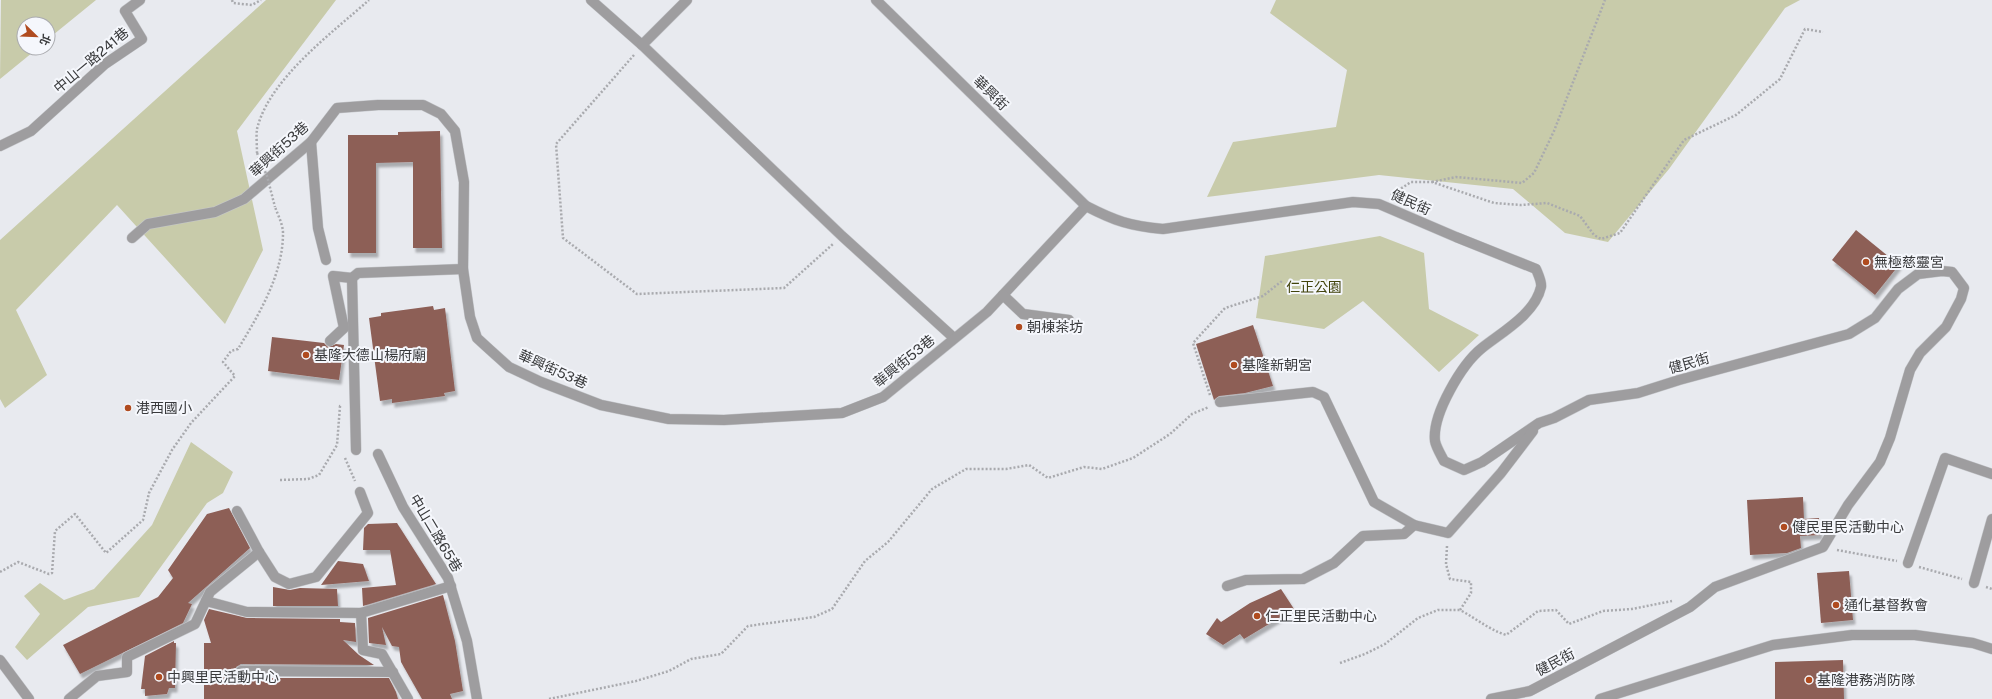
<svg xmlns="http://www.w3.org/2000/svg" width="1992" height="699" viewBox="0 0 1992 699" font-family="'Public Sans','Noto Sans TC',sans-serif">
<defs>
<filter id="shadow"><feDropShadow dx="2.5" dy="4.5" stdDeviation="1" flood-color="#0004"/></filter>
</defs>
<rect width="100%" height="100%" fill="#e8eaef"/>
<g fill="#c8cbaa">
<path d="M1,0h95l-48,39v-15h-24v24h14l-38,31z"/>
<path d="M266,0h70l-99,131 26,119 -38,74 -108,-119 -101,105 31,65 -42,33 -5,-9v-159z"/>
<path d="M1276,0h524l-15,8 -116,161 -61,73 -43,-9 -52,-44 -134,-14 -172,22 26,-55 103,-15 11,-57 -77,-57z"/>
<path d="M1380,236l44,17 5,56 50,26 -40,37 -76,-71 -39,28 -68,-11 9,-62z"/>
<path d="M191,442l42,30 -10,21 -16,10 -68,94 -51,10 -61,53 -12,-13 25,-33 -16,-18 16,-13 24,17 30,-11 58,-64z"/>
</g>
<g fill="#8d5f57" filter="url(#shadow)">
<path d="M440,131l2,117h-29v-86l-37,1v90h-28v-118h50v-3z"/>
<path d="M1856,230l43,35 -24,30 -43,-35z"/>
<path d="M433,306l1,4 11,-2 10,83 -11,2 1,3 -53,7v-4l-12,2 -11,-83 12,-2v-3z"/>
<path d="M1253,325l20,61 -28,7 -26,3 -5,4 -18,-56z"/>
<path d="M272,337l52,6 4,4 8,-3 8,1 -5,35 -71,-9z"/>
<path d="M1803,497l1,22 15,-1 1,17 -20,1 1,12 -14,5 -37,2 -3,-55z"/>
<path d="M229,508l21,40 -62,55 4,1 -9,19 -103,51 -17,-29 95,-48 15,-19 -5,-8 39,-56z"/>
<path d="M397,523l39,61 -73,22 -1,-18 34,-3 -6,-35h-27l1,-22 4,-4z"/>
<path d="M338,561l25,3 6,17 -48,4z"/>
<path d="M1849,571l4,49 -32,3 -4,-50z"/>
<path d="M273,587l17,3 10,-2 37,1 1,17h-65z"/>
<path d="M1281,589l13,20 -50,30 -4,-5 -17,11 -17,-11 11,-16 4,4 29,-19z"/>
<path d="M443,595l12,46 8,50 -13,3 2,5h-30l-21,-37 -2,-15 -7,-1 -10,-19 4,18 -17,-2 -1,-25z"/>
<path d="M209,609l38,9 93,1v3l15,1 1,19 -13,-2 16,15 15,10 -133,-1 -5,3 -1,7 6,4h148l7,14 2,7h-194v-56h7l-7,-23z"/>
<path d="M174,641v2h2l-1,45h-6l-2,6 -22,2v-7h-4l4,-33z"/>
<path d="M1843,660l1,39h-69v-37z"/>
</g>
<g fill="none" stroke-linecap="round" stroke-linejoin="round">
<g stroke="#c5c7cb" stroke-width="11">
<g id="minor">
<path d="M591,0l51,45"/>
<path d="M687,0l-45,45 200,191 112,102"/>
<path d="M876,0l210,206c29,15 44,20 77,23l190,-27 26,2 77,33 80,32c2,5 6,13 5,18 -6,27 -39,45 -59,61 -20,16 -50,66 -47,93 1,6 6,14 9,20l20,9 18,-8 57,-39 15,-5 35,-18 49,-7 41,-13 170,-46 26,-16 23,-29 20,-15 24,-3 10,1 12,16 -3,11 -15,28 -26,26 -10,17 -20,68 -10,24 -32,43 -25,42 -108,40 -25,20 -160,84 -39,8"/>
<path d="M311,142l7,86 8,32"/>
<path d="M0,146l31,-15 74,-67 37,-25 -17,-28 15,-11"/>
<path d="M132,238l16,-14 67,-12 29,-13 67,-57 26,-34 41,-3h45l18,9 14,17 9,51 -1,87 7,48 7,21 12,11 20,18 32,15 60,23 68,14 55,1 118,-7 41,-16 104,-85 99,-106"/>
<path d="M352,278l4,172"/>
<path d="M1003,295l20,19 46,6"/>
<path d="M330,341l14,-13 -11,-52 19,2 6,-5 105,-4"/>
<path d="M1220,402l93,-10 11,5 50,105 40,23 34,8 53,-60 32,-42"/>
<path d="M378,454l25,53 45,71 19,63 10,58"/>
<path d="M237,511l22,41 16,25 14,7 27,-7 52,-64 -8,-21"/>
<path d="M1908,563l37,-105 47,16"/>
<path d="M1974,583l18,-64"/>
<path d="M1227,586l19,-6 57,-1 31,-16 29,-27 41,-2 10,-9"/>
<path d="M206,601l41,11 114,1 90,-27"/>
<path d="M361,613l2,37 19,4 26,45"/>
<path d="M0,660l29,39"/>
<path d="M241,671l152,1"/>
<path d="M69,699l28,-23 30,-4v-15l68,-33 15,-32 49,-40"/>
<path d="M1600,699l173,-54 79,-10h63l58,8 19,6"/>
</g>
</g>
<g stroke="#a9aaae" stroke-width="2.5" stroke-dasharray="2 2" stroke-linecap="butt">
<path d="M232,0l1,3 19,2 9,-5"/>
<path d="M634,55l-78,89 7,94 74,56 147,-6 49,-44"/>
<path d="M257,153c0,-7 -1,-17 0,-24 12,-50 75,-96 112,-129"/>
<path d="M1432,182l24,-5 66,6 12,-10 20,-42 51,-131"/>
<path d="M1391,195l20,-13h21l62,21 27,2 26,-2 33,13 14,19 7,4 19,-6 64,-93 52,-25 44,-36 25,-50 18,3"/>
<path d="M1210,395l-17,-52 32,-35 38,-12 19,-15"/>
<path d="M345,458l10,23"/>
<path d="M280,480l28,-1 11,-4 18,-30 3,-39h2"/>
<path d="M1447,546l-1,18 4,15 21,3v11l-11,17c17,9 28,19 46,25l32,-24 18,-1 13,14 34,-13 29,-2 40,-8"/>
<path d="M1837,550l60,11"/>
<path d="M1919,567l43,12"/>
<path d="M0,572l18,-10 31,12 3,-1 3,-42 20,-17 31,39 37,-33 6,-27 23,-43 19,-27 44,-47 -12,-14 8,-11 7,-2c21,-35 45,-74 45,-116 0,-8 -5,-18 -8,-26"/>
<path d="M1986,587l6,2"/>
<path d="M1340,663l25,-9 20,-10 33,-26 20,-8h22"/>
<path d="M549,699l87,-18 33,-10 22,-12 30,-5 27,-28 66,-9 18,-8 33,-48 23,-19 44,-53 34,-20h40l23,-4 19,13 36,-11 18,2 31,-11 37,-24 22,-20 17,-7"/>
</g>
<use href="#minor" stroke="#9e9d9f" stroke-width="10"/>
<path stroke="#a9aaae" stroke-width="2.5" stroke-dasharray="2 2" stroke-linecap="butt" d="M257,153l10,23 8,31"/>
</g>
<g fill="#b04b1f" stroke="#f5f7fc" stroke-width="1.5">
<circle cx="1866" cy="262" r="4"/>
<circle cx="1019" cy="327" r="4"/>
<circle cx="306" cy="355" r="4"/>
<circle cx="1234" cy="365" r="4"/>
<circle cx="128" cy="408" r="4"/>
<circle cx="1784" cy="527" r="4"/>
<circle cx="1836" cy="605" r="4"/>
<circle cx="1257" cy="616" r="4"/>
<circle cx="159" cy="677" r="4"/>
<circle cx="1809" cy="680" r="4"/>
</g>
<g text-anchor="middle" stroke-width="4" stroke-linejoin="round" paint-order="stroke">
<g font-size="14" fill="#393a3c" stroke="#f5f7fc">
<text transform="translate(91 60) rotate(-40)" y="5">中山一路241巷</text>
<text transform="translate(991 93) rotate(44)" y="5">華興街</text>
<text transform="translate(279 149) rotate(-42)" y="5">華興街53巷</text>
<text transform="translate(1411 202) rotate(24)" y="5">健民街</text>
<text transform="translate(904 361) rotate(-39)" y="5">華興街53巷</text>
<text transform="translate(1689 363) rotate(-16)" y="5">健民街</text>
<text transform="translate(553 369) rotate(24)" y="5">華興街53巷</text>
<text transform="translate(436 533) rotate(59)" y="5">中山二路65巷</text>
<text transform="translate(1555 662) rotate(-28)" y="5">健民街</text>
</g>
<g font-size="14" fill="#393a3c" stroke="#f5f7fc" text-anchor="start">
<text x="1874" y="267">無極慈靈宮</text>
<text x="1027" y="332">朝棟茶坊</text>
<text x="314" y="360">基隆大德山楊府廟</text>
<text x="1242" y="370">基隆新朝宮</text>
<text x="136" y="413">港西國小</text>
<text x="1792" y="532">健民里民活動中心</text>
<text x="1844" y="610">通化基督教會</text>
<text x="1265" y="621">仁正里民活動中心</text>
<text x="167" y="682">中興里民活動中心</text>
<text x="1817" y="685">基隆港務消防隊</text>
</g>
<g font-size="14" fill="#41430b" stroke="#f5f7fc">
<text x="1314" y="292">仁正公園</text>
</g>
</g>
<g transform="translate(36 36) rotate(113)"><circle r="19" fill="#f5f7fc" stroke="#aaabaf"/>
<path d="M0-3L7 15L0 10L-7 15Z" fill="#b04b1f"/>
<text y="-6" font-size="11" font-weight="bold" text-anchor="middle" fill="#393a3c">北</text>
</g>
</svg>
